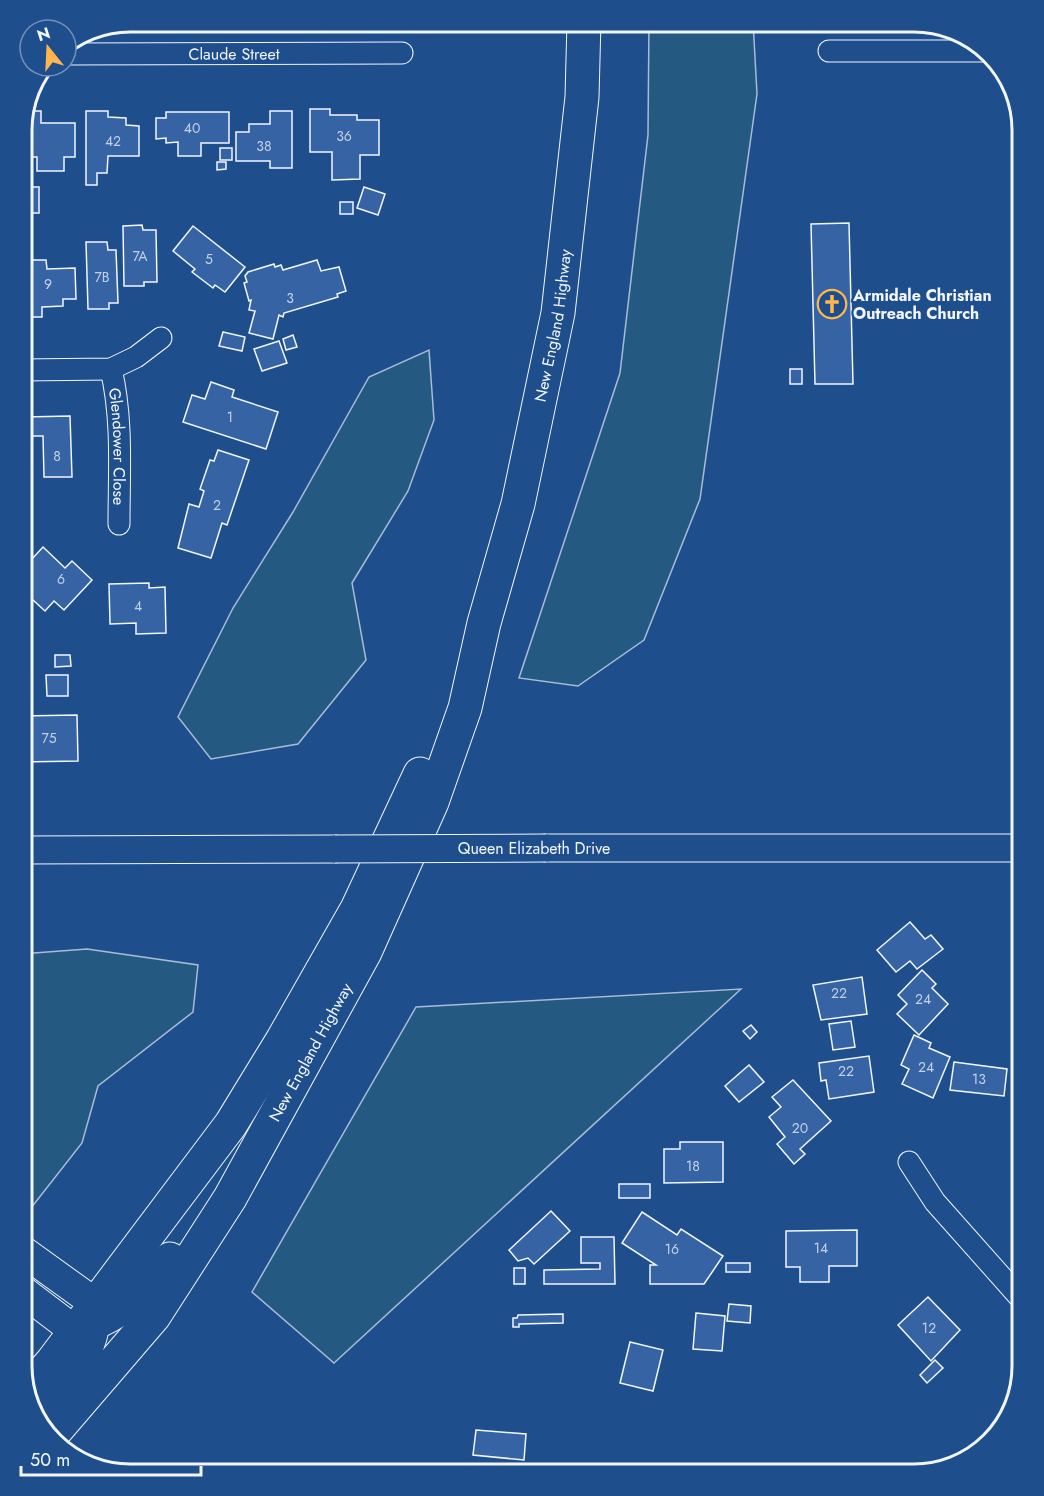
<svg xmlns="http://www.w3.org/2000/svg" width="1044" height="1496" viewBox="0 0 1044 1496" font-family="Jost,sans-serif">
<rect width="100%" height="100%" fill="#1f4e8c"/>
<g fill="#245a82" stroke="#a8bbd7" stroke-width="1.5">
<path d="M649,21h104l4,73 -57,405 -56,141 -66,46 -59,-8 101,-305 28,-238z"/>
<path d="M429,350l5,70 -26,71 -56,92 14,77 -68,84 -87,15 -33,-42 55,-109 60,-96 76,-135z"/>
<path d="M87,949l111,16 -5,47 -95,74 -16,57 -51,65 -10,-12v-242z"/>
<path d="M741,989l-407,374 -82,-71 164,-285z"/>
</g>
<g fill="#3563a3" stroke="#f2f6ff" stroke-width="1.5">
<path d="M310,109h20v6h27v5h22v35h-19v24l-28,1v-28h-22z"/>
<path d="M24,111h17v12h34v34h-11v14h-27v-14h-16v-35z"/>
<path d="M86,111h22v6l18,1v7l13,1v30h-31l-1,17h-10v12h-11z"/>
<path d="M270,111h22v57h-22v-7h-34v-29h13v-8h21z"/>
<path d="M166,112h63v31h-28v13h-23v-14l-12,1v-5l-10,1v-21h10z"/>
<rect x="220" y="148" width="12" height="12"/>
<path d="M217,162h9v7l-9,1z"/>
<rect x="21" y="187" width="18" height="26"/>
<path d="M364,187l21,7 -7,21 -21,-7z"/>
<rect x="340" y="202" width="13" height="12"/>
<path d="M849,223l4,161h-38l-4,-160z"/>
<path d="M142,225l1,5h13l1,52h-13v4h-20l-1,-60z"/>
<path d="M193,226l52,41 -20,25 -10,-7 -2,3 -21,-16 3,-3 -22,-18z"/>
<path d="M86,242h21l1,8h8l2,53h-9v6h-21z"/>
<path d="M21,260h25l1,9 28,-1 1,31h-13v7l-21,1v10h-21z"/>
<path d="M317,260l4,11 18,-4 7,24 -9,3 1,3 -54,16 -1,4 -4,-2 -6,24 -24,-6 6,-22 -6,-1 2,-10 -2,1 -5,-18 3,-1 -2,-6 3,-4 26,-8 1,3 6,-2 2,5z"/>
<path d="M223,332l22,5 -3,14 -23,-5z"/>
<path d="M293,335l4,12 -11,3 -3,-11z"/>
<path d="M279,341l8,22 -25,8 -8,-22z"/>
<rect x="790" y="369" width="12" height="15"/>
<path d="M211,382l23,8 -2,7 46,15 -12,37 -83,-27 9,-27 13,4z"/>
<path d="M70,416l2,61h-28l-1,-41h-19v-19z"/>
<path d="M218,450l31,10 -22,65 -5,-2 -11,35 -33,-10 11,-44 10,3 5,-16 -4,-2 10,-29 4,1z"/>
<path d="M43,547l22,21 7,-7 20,19 -28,30 -10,-9 -9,10 -24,-22 9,-10 -9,-8z"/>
<path d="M149,583v5l16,-1 1,46 -30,1v-11l-26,1 -1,-40z"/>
<path d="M55,655h15l1,11 -16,1z"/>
<path d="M46,675h22v21h-21z"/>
<path d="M77,715l1,46 -57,1v-46z"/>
<path d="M910,922l15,17 6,-4 12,14 -26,20 -7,-8 -14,11 -19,-22z"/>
<path d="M922,970l14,14 -4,4 16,16 -29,31 -22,-21 10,-10 -9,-9z"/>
<path d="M862,977l5,37 -46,6 -8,-35z"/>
<path d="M851,1021l4,26 -22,3 -4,-26z"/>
<path d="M751,1025l6,7 -7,7 -7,-8z"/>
<path d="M914,1035l17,8 -2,5 21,9 -17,41 -31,-14 7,-15 -8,-4z"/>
<path d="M869,1056l5,36 -45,7 -3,-19 -5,1 -2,-18z"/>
<path d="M954,1062l53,7 -3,27 -54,-6z"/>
<path d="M749,1065l15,17 -25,20 -14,-16z"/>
<path d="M793,1080l38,41 -31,28 5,5 -11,10 -17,-20 8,-7 -16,-20 12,-10 -9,-10z"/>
<path d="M680,1142h43v40l-59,1v-34h16z"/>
<rect x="619" y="1184" width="31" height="14"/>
<path d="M551,1211l19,20 -36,33 -6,-6 -10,3 -9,-11z"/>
<path d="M642,1212l35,23 4,-6 42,27 -19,28h-54v-19h6l-34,-22z"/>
<path d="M857,1230v36h-28v16h-29v-15h-14v-36z"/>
<path d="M581,1237h33l1,47h-71v-14l56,-1v-6h-19z"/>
<rect x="726" y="1263" width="24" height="9"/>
<rect x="514" y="1268" width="11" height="16"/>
<path d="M928,1297l32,33 -29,31 -33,-36z"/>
<path d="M729,1304l22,2 -1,17 -23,-2z"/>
<path d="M696,1313l29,3 -3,35 -29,-2z"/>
<path d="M563,1314v9l-44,1v3h-6v-9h4l1,-3z"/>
<path d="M630,1342l33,8 -10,41 -33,-8z"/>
<path d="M935,1360l8,8 -16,15 -7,-8z"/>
<path d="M476,1430l50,4 -2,26 -51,-5z"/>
</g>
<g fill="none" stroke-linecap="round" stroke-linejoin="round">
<g stroke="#f2f6ff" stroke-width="23">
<g id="minor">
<path d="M829,51h155"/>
<path id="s1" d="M66,54l336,-1"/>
<path id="s2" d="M111,369c12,51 8,103 8,155"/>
<path d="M21,370l90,-1 25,-12 25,-19"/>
<path d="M909,1162l26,40 88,99"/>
</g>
</g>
<g stroke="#f2f6ff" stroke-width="29">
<g id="tertiary">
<path d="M546,848h477"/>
<path d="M21,850l314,-1"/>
</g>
</g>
<g stroke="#f2f6ff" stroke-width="32">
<g id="secondary">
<path d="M21,1250l75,54"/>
<path d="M21,1290l54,41"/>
</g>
</g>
<g stroke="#f2f6ff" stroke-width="35">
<g id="trunk">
<path d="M80,1329c43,-16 62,-35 90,-70"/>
<path d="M27,1390l25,-28 179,-238 52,-85 74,-130 63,-135"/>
<path d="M39,1418c25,-28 48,-57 54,-94"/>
<path id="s3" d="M51,1436l103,-120 76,-118 135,-246 67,-150 33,-94 19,-85 34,-119 40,-191 24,-216 2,-76"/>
</g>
</g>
<use href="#minor" stroke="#1f4e8c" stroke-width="21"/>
<use href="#tertiary" stroke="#1f4e8c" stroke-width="27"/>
<use href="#secondary" stroke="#1f4e8c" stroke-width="30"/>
<use href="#trunk" stroke="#1f4e8c" stroke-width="33"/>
<g stroke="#f2f6ff" stroke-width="29" stroke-linecap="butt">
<path id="tertiary-bridge" d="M335,849l211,-1"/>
</g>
<use href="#tertiary-bridge" stroke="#1f4e8c" stroke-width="27"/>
</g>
<defs>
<g id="church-ring" transform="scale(1.5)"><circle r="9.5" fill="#1f4e8c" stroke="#ffb74d" stroke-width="1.5"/><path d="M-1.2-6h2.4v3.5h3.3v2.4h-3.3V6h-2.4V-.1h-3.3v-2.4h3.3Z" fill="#ffb74d"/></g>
</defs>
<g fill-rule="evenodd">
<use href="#church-ring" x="832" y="304"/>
</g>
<g text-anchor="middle" stroke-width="4.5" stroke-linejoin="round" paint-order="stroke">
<g font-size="14" fill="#c3d1e8">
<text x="192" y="133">40</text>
<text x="344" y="141">36</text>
<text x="113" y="146">42</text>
<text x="264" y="151">38</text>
<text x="140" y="261">7A</text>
<text x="209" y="264">5</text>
<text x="102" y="282">7B</text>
<text x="48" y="289">9</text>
<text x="290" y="303">3</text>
<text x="230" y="422">1</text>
<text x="57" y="461">8</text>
<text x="217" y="510">2</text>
<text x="61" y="584">6</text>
<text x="138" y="611">4</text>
<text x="49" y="743">75</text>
<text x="839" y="998">22</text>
<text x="923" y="1004">24</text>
<text x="926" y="1072">24</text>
<text x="846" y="1076">22</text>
<text x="979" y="1084">13</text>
<text x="800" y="1133">20</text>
<text x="693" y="1171">18</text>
<text x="821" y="1253">14</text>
<text x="672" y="1254">16</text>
<text x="929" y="1333">12</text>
</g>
<g font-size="16" fill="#f2f6ff" stroke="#1f4e8c">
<text dy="6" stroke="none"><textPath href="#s1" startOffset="168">Claude Street</textPath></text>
<text dy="6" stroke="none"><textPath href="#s3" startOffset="1236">New England Highway</textPath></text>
<text dy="6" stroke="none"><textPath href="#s2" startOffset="78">Glendower Close</textPath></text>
<text x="534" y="854">Queen Elizabeth Drive</text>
<text dy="6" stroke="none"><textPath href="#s3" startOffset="465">New England Highway</textPath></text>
</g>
<g font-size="16" font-weight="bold" fill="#f2f6ff" stroke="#1f4e8c" text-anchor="start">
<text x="853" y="301">Armidale Christian<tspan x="853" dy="18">Outreach Church</tspan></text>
</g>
</g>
<path d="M0 0H1044V1496H0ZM130 32H914A98 98 0 0 1 1012 130V1366A98 98 0 0 1 914 1464H130A98 98 0 0 1 32 1366V130A98 98 0 0 1 130 32Z" fill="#1f4e8c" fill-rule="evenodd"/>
<path fill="none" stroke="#f2f6ff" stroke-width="3" d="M130 32H914A98 98 0 0 1 1012 130V1366A98 98 0 0 1 914 1464H130A98 98 0 0 1 32 1366V130A98 98 0 0 1 130 32Z"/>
<g transform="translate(48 48) rotate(342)"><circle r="28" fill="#1f4e8c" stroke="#7391ba" stroke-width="1.5"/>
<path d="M0-4.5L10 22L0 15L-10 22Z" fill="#ffb74d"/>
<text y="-9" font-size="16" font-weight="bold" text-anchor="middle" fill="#f2f6ff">N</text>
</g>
<path d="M21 1466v9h180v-9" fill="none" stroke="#f2f6ff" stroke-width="3"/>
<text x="30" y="1466" font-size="18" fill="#f2f6ff" stroke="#1f4e8c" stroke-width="4.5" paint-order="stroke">50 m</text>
</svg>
